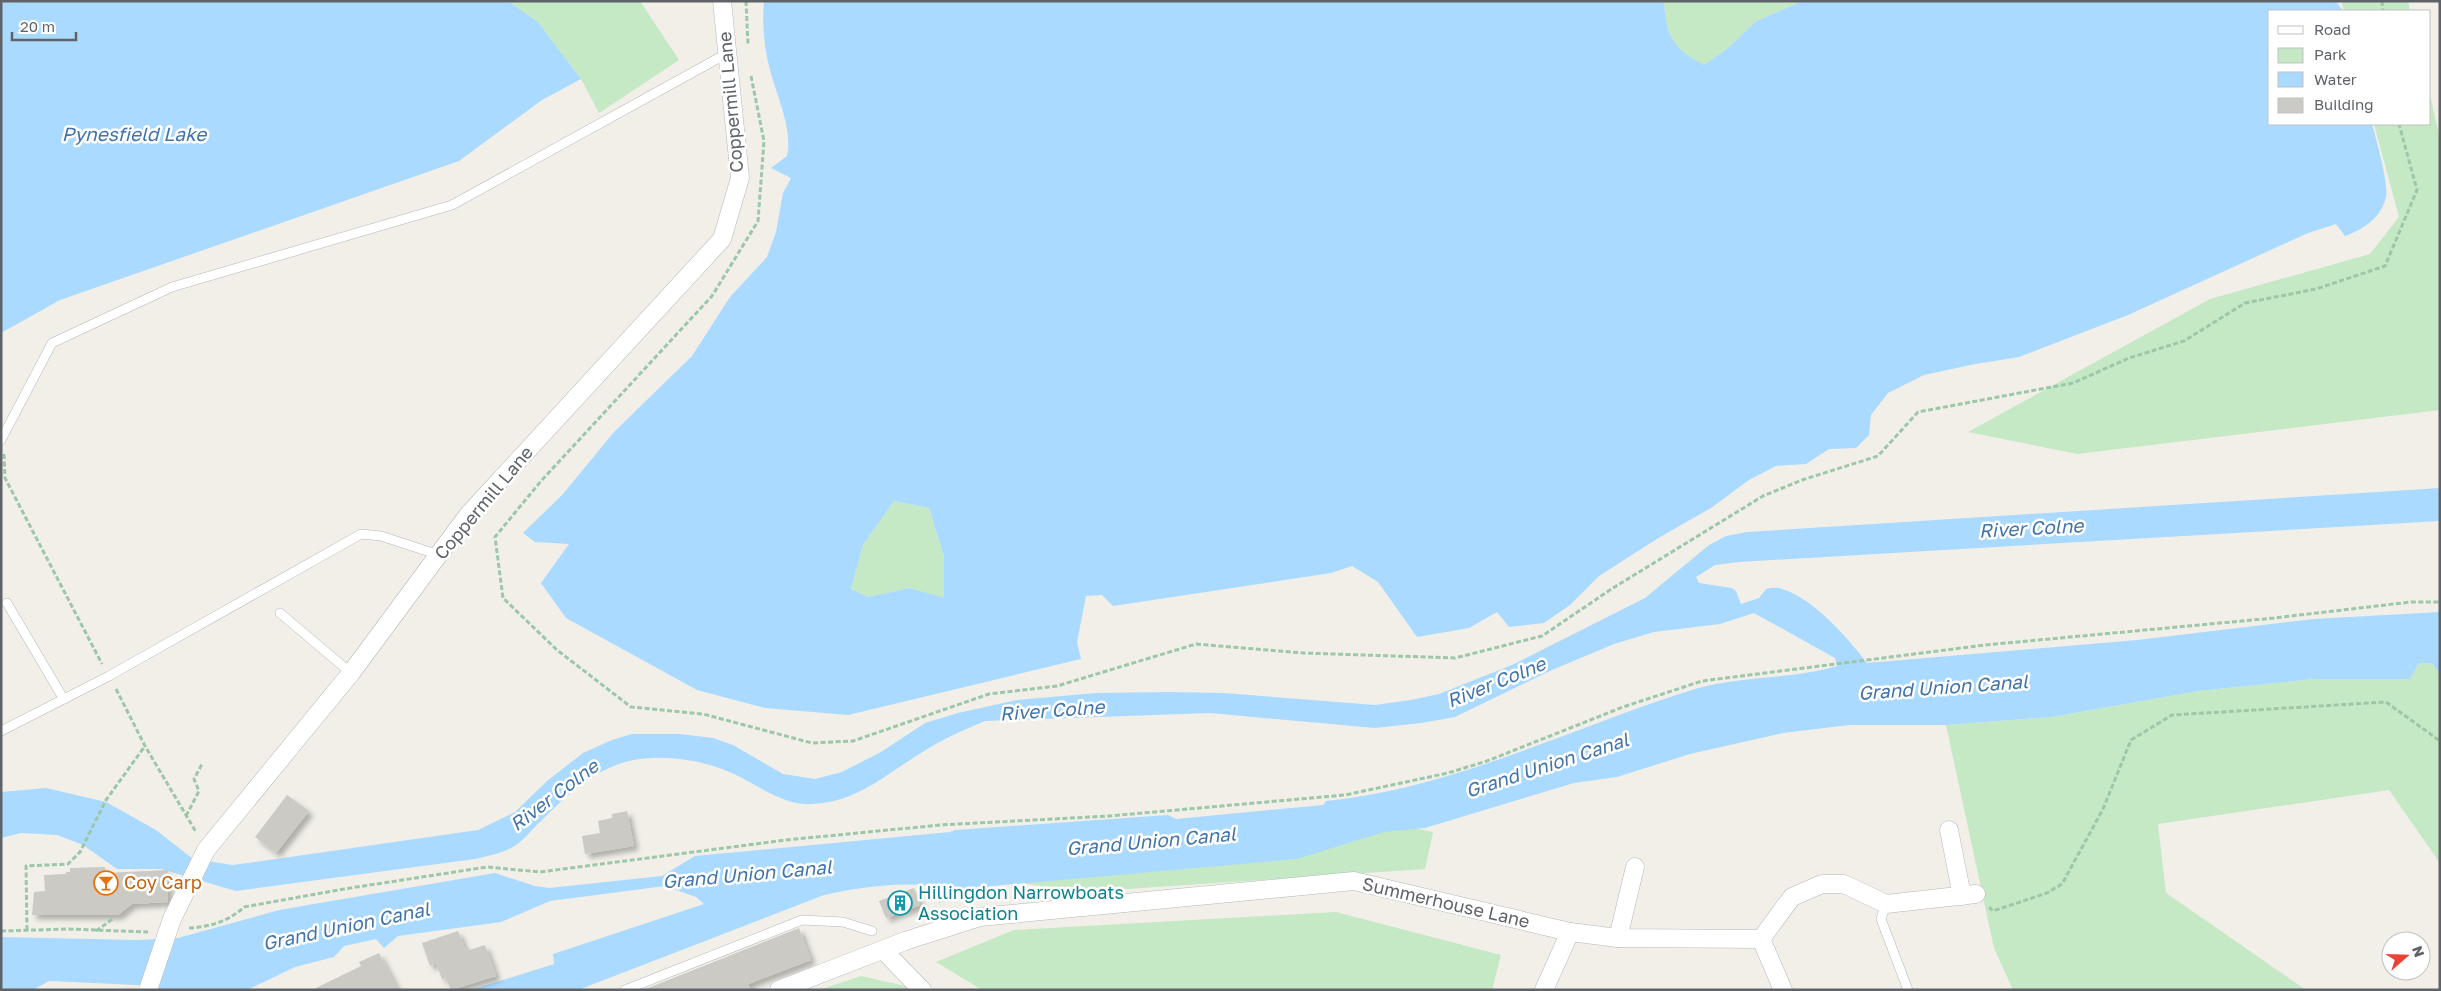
<svg xmlns="http://www.w3.org/2000/svg" width="2441" height="991" viewBox="0 0 2441 991" font-family="'Golos Text',sans-serif">
<defs>
<filter id="shadow"><feDropShadow dx="4.5" dy="4.5" stdDeviation="2.5" flood-color="#0004"/></filter>
</defs>
<rect width="100%" height="100%" fill="#f1efe8"/>
<g fill="#c5e8c5">
<path d="M508,1h132l39,59 -80,53 -18,-34 -43,-57z"/>
<path d="M1664,1h138l-47,21 -27,26 -24,17c-32,-17 -38,-28 -40,-64z"/>
<path d="M2341,1h67l2,10h-66z"/>
<path d="M2430,95l10,44v271l-363,44 -109,-22 242,-133 160,-45 29,-37 -25,-93h56z"/>
<path d="M894,501l35,7 15,50v41l-34,-11 -42,9 -17,-8 12,-44z"/>
<path d="M2419,663h13l8,12v188l-51,-73 -231,34 8,69 140,97h-293l-19,-42 -48,-223 106,-8 146,-26 116,-12h96z"/>
<path d="M1371,819l62,13 -8,37 -343,23 -75,-11 -68,22 -1,-15 79,-39z"/>
<path d="M1336,912l165,43 -9,35h-510l-46,-28 78,-32z"/>
<path d="M861,976l44,10 3,4h-89z"/>
</g>
<g fill="#aadaff" fill-rule="evenodd">
<path d="M1,1h507l30,21 43,57 -39,21 -83,61 -399,139 -59,33z"/>
<path d="M764,1h900c2,35 8,47 40,64l24,-17 27,-26 47,-21h534l7,10h-73v113h102c4,14 17,61 14,73 -5,21 -22,32 -41,39l-9,-12 -28,9 -180,82 -109,42 -44,7 -51,11 -36,18 -17,22 -2,20 -13,13 -27,1 -23,15 -30,2 -27,14 -38,28 -51,29 -61,39 -29,29 -26,18 -35,4 -12,-15 -28,16 -52,9 -39,-55 -26,-16 -21,7 -218,33 -11,-11 -16,1 -9,46 4,17 -233,56 -83,-7 -68,-18 -131,-72 -25,-35 28,-39 -34,-2 -12,-9 40,-39 51,-62 78,-76 38,-59 37,-40 9,-25 7,-39 8,-15 -20,-10 16,-12c6,-27 -10,-59 -17,-86 -6,-22 -8,-46 -6,-69zM894,501l35,7 15,49v41l-34,-10 -42,9 -17,-8 12,-44z"/>
<path d="M2440,488v33l-701,41 -24,3 -19,12 3,6 33,5 4,3 5,13 18,-6 7,-9c5,-1 11,-2 16,0 31,9 66,49 85,74l270,-23 177,-21 126,-7v63l-8,-12h-13l-9,16h-96l-116,12 -146,26 -106,8h-97l-66,8 -93,21 -73,23 -43,6 -149,45 -41,4 -87,27 -348,31c-39,-11 -86,-3 -125,5l-246,95h-107l83,-26 -1,-10 151,-50 -8,-7 -31,-11 -115,15 -49,21 -103,14 -14,12 -8,-9 -32,7 -10,11 -39,10 -48,23h-88v-4l-110,-5 -16,9h-32v-53l137,3 40,-2 101,-28 216,-37 40,13 14,2 113,-12 33,-20 255,-24 5,-2 213,-15 8,4 147,-14 3,-4c130,-13 246,-74 369,-112 46,-14 96,-9 142,-23l-2,-8 -81,-45 -34,11 -66,8 -40,12 -62,26 -97,47 -34,6 -46,5 -165,-15 -225,8c-22,9 -44,19 -64,32 -38,23 -62,48 -108,51 -31,2 -54,-19 -81,-31 -32,-14 -73,-20 -107,-11 -34,10 -59,34 -83,58 -10,9 -19,22 -31,28 -11,6 -24,8 -36,11l-239,32 -75,-22h-44l-34,-24 -26,-10 -36,-2 -20,5v-46l45,-4 60,14 50,28 37,29 40,6 22,-3 223,-32 37,-18 32,-31 36,-28 29,-13 20,-6h48l33,4 20,7 50,29 32,5 27,-7 39,-20 44,-29 33,-10 59,-13 79,-7 73,-1 55,1 151,12 36,-5 28,-6 73,-29 133,-67 64,-53 17,-9 21,-4z"/>
</g>
<g fill="#cccac5" filter="url(#shadow)">
<path d="M287,795l22,16 -33,42 -21,-16z"/>
<path d="M627,811l7,35 -49,8 -3,-18 18,-3 -2,-12 14,-3v-4z"/>
<path d="M105,867v6l63,-3v32l-36,2 -14,11h-86l2,-23 11,-1 -1,-16 22,-1v-2h4v-4z"/>
<path d="M914,888l6,17 -34,13 -7,-17z"/>
<path d="M799,928l12,32 -63,24 3,6h-108z"/>
<path d="M458,931l8,20 19,-6 11,31 -45,14 -5,-12 -4,1 -6,-16 -6,3 -8,-23z"/>
<path d="M379,953l19,37h-86l49,-24 -2,-4z"/>
</g>
<g fill="none" stroke-linecap="round" stroke-linejoin="round">
<g stroke="#b5b8bc" stroke-width="10">
<g id="service">
<path d="M1,440l51,-97 120,-56 280,-82 274,-151"/>
<path d="M7,603l56,95"/>
<path d="M280,613l71,60"/>
<path d="M1,731l108,-55 252,-142 20,2 58,19"/>
<path d="M1886,904l-5,15 27,71"/>
<path d="M625,990l177,-70 41,2 29,9"/>
</g>
</g>
<g stroke="#b5b8bc" stroke-width="19">
<g id="minor">
<path d="M1949,830l13,66"/>
<path d="M172,919l34,-69 145,-177 117,-158 254,-276 18,-61 -18,-177"/>
<path d="M1618,938l17,-71"/>
<path d="M1761,939l22,51"/>
<path d="M883,950l39,40"/>
<path d="M779,990l126,-49 75,-24 374,-36 216,51 48,6 143,1 31,-42 30,-13h22l42,20 90,-10"/>
<path d="M1544,990l26,-58"/>
</g>
</g>
<g stroke="#9cc7a9" stroke-width="3" stroke-dasharray="5 2.5" stroke-linecap="butt">
<path d="M746,1l2,44"/>
<path d="M2382,1l1,10"/>
<path d="M751,76l13,65 -6,80 -46,75 -171,185 -46,56 8,61 54,52 74,57 72,7 109,29 41,-2 136,-47 68,-8 139,-42 107,9 152,5 87,-22 71,-48 150,-92 39,-16 76,-24 40,-44 155,-29 56,-25 55,-17 61,-38 71,-14 69,-23 32,-76 -18,-66"/>
<path d="M4,454l1,24 97,186"/>
<path d="M116,689l29,57 51,86"/>
<path d="M186,816l13,-25 -5,-12 8,-15"/>
<path d="M1989,907l4,4 54,-18 15,-9 41,-75 28,-69 41,-25 214,-13 54,39"/>
<path d="M189,928c21,-1 40,-7 55,-21l100,-18 143,-22 53,5 246,-32 154,-15 169,-9 236,-21 103,-22 39,-12 136,-54 79,-26 283,-36 289,-27 137,-16h29"/>
<path d="M27,930l-1,-64 42,-2 12,-12 26,-52 39,-54"/>
<path d="M1,931l67,-2 80,3"/>
<path d="M96,931l18,-13"/>
</g>
<use href="#service" stroke="#fff" stroke-width="9"/>
<use href="#minor" stroke="#fff" stroke-width="18"/>
<g stroke="#b5b8bc" stroke-width="19" stroke-linecap="butt">
<path id="minor-bridge" d="M148,990l24,-71"/>
</g>
<use href="#minor-bridge" stroke="#fff" stroke-width="18"/>
</g>
<defs>
<g id="bar-ring" transform="scale(1.25)"><circle r="9.5" fill="#fff" stroke="#e8710a" stroke-width="1.5"/><path d="M-6-5H6L.8 .8V4.5H3.5V6h-7V4.5H-.8V.8Z" fill="#e8710a"/></g>
<g id="building-ring" transform="scale(1.25)"><circle r="9.5" fill="#fff" stroke="#0f9aa8" stroke-width="1.5"/><path d="M-4-6H4V6H1V3H-1V6H-4ZM-2.5-4.3h1.7v1.8h-1.7ZM.8-4.3h1.7v1.8H.8ZM-2.5-1h1.7V.8h-1.7ZM.8-1h1.7V.8H.8Z" fill="#0f9aa8"/></g>
</defs>
<g fill-rule="evenodd">
<use href="#bar-ring" x="106" y="883"/>
<use href="#building-ring" x="900" y="903"/>
</g>
<g text-anchor="middle" stroke-width="5" stroke-linejoin="round" paint-order="stroke">
<g font-size="18" fill="#5f6368" stroke="#fff">
<text transform="translate(731 102) rotate(-95)" y="6">Coppermill Lane</text>
<text transform="translate(484 503) rotate(-50)" y="6">Coppermill Lane</text>
<text transform="translate(1446 903) rotate(13)" y="6">Summerhouse Lane</text>
</g>
<g font-size="18" fill="#c56008" stroke="#fff" text-anchor="start">
<text x="124" y="889">Coy Carp</text>
</g>
<g font-size="18" fill="#0d838f" stroke="#fff" text-anchor="start">
<text x="918" y="899">Hillingdon Narrowboats<tspan x="918" dy="21">Association</tspan></text>
</g>
<g font-size="19" font-style="italic" fill="#4174aa" stroke="#fff">
<text x="134" y="141">Pynesfield Lake</text>
<text transform="translate(2031 528) rotate(-3)" y="7">River Colne</text>
<text transform="translate(1496 682) rotate(-22)" y="7">River Colne</text>
<text transform="translate(1943 687) rotate(-4)" y="7">Grand Union Canal</text>
<text transform="translate(1052 710) rotate(-4)" y="7">River Colne</text>
<text transform="translate(1547 765) rotate(-18)" y="7">Grand Union Canal</text>
<text transform="translate(554 795) rotate(-37)" y="7">River Colne</text>
<text transform="translate(1151 841) rotate(-5)" y="7">Grand Union Canal</text>
<text transform="translate(747 874) rotate(-5)" y="7">Grand Union Canal</text>
<text transform="translate(346 926) rotate(-12)" y="7">Grand Union Canal</text>
</g>
</g>
<rect width="2441" height="991" fill="none" stroke="#5f6368" stroke-width="5"/>
<rect x="2268" y="10" width="162" height="115" fill="#ffffff" stroke="#bfc1c3"/>
<rect x="2278" y="26" width="25" height="8" fill="#ffffff" stroke="#bfc1c3"/>
<text x="2314" y="35" font-size="15" fill="#5f6368">Road</text>
<rect x="2278" y="48" width="25" height="15" fill="#c5e8c5" stroke="#bfc1c3"/>
<text x="2314" y="60" font-size="15" fill="#5f6368">Park</text>
<rect x="2278" y="72" width="25" height="15" fill="#aadaff" stroke="#bfc1c3"/>
<text x="2314" y="85" font-size="15" fill="#5f6368">Water</text>
<rect x="2278" y="98" width="25" height="15" fill="#cccac5" stroke="#bfc1c3"/>
<text x="2314" y="110" font-size="15" fill="#5f6368">Building</text>
<g transform="translate(2406 956) rotate(70)"><circle r="24" fill="#ffffff" stroke="#bfc1c3"/>
<path d="M0-4L9 19L0 12L-9 19Z" fill="#ea4335"/>
<text y="-8" font-size="14" font-weight="bold" text-anchor="middle" fill="#5f6368">N</text>
</g>
<path d="M12 32v8h64v-8" fill="none" stroke="#5f6368" stroke-width="2.5"/>
<text x="20" y="32" font-size="15" fill="#5f6368" stroke="#ffffff" stroke-width="4" paint-order="stroke">20 m</text>
</svg>
